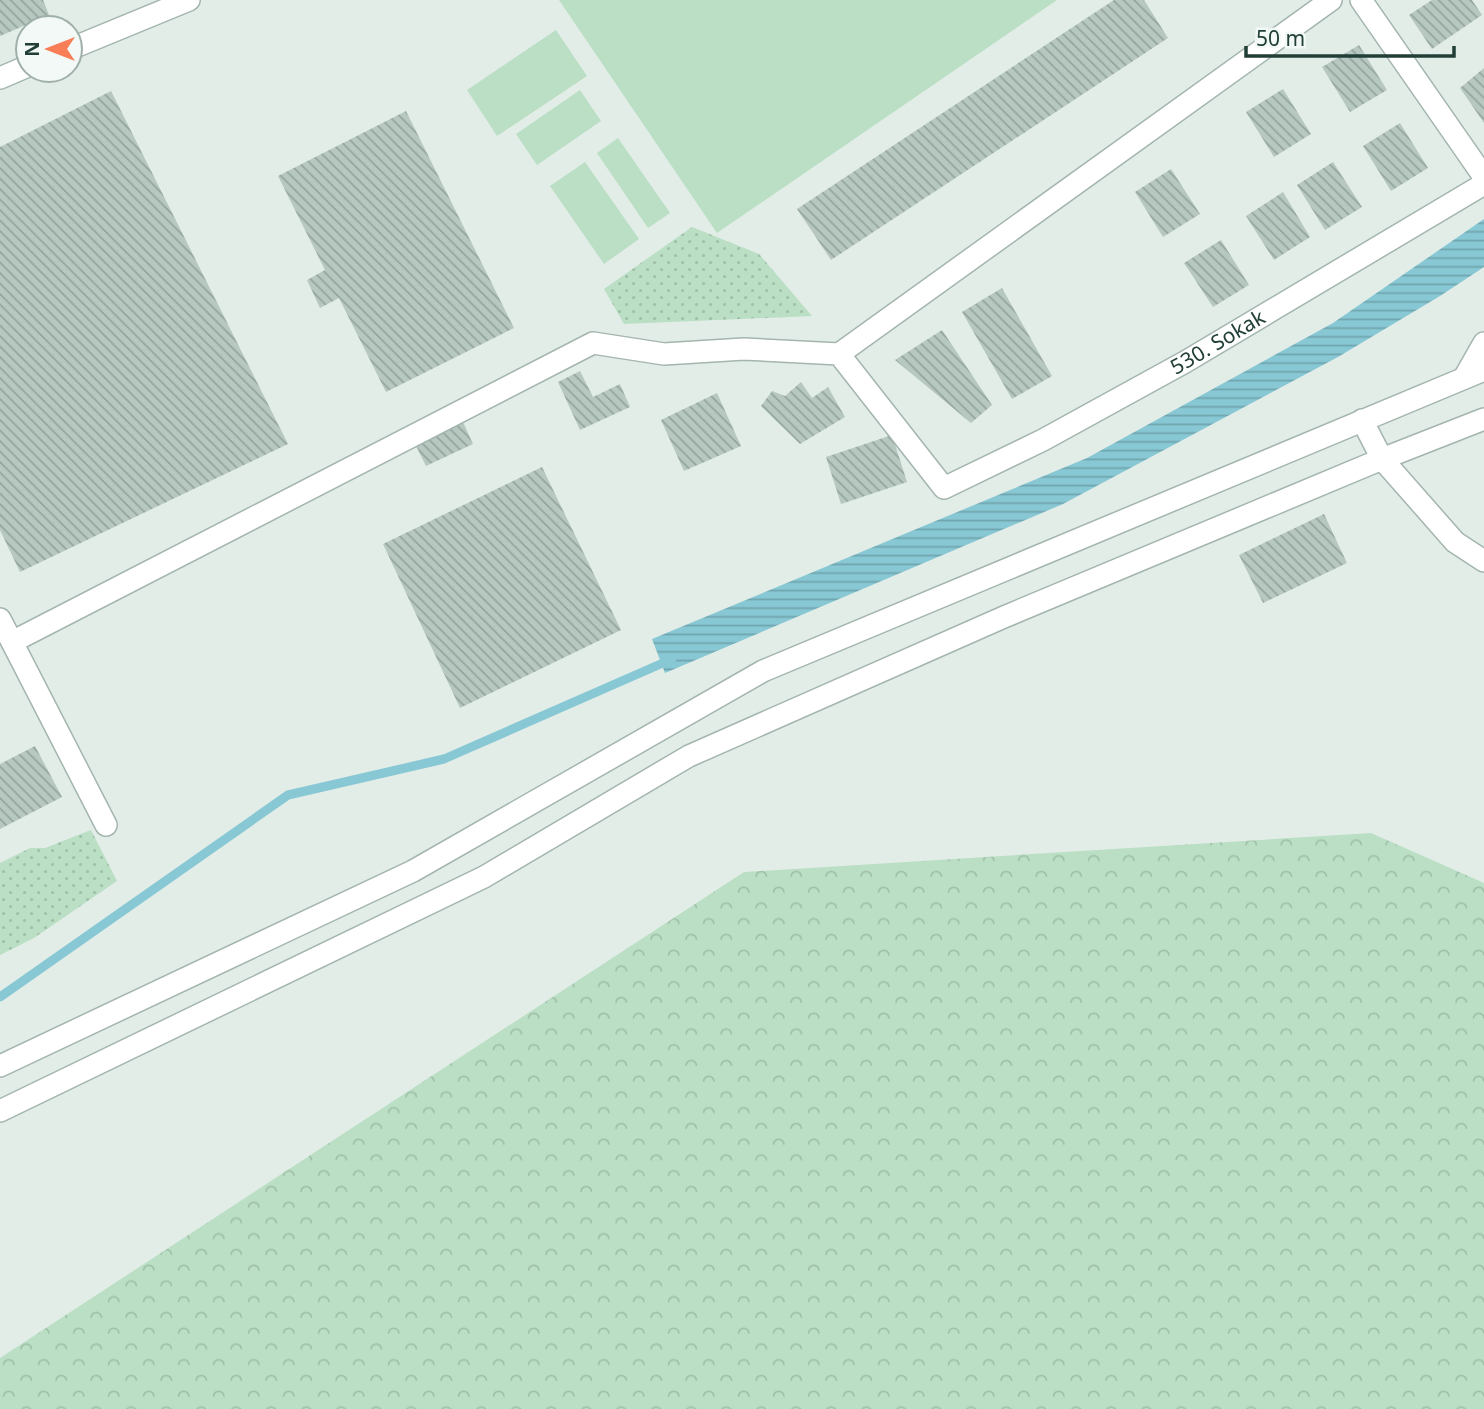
<svg xmlns="http://www.w3.org/2000/svg" width="1484" height="1409" viewBox="0 0 1484 1409" font-family="'Noto Sans',sans-serif">
<defs>
<pattern id="forest-crowns" width="20" height="18" patternUnits="userSpaceOnUse" patternTransform="scale(1.75)"><rect width="20" height="18" fill="#badfc4"/><path d="M2 6a3 3 0 1 1 6 0M12 15a3 3 0 1 1 6 0" fill="none" stroke="#a0c0a9"/></pattern>
<pattern id="park-dots" width="8" height="8" patternUnits="userSpaceOnUse" patternTransform="scale(1.75)"><rect width="8" height="8" fill="#badfc4"/><path d="M2 2h.1M6 6h.1" fill="none" stroke="#a0c0a9" stroke-width="1.8" stroke-linecap="round"/></pattern>
<pattern id="water-rules" width="6" height="5" patternUnits="userSpaceOnUse" patternTransform="scale(1.75)"><rect width="6" height="5" fill="#88c8d4"/><path d="M0 2.5h6" fill="none" stroke="#6fa4ad"/></pattern>
<pattern id="building-back-hatch" width="6" height="6" patternUnits="userSpaceOnUse" patternTransform="scale(1.75)"><rect width="6" height="6" fill="#b7c8c1"/><path d="M-1 5l2 2M0 0l6 6M5-1l2 2" fill="none" stroke="#94a49e"/></pattern>
</defs>
<rect width="100%" height="100%" fill="#e2ede8"/>
<path fill="url(#forest-crowns)" d="M1371,833l113,50v526h-1484v-51l744,-486z"/>
<g fill="url(#park-dots)">
<path d="M692,227l67,27 53,62 -188,8 -20,-35z"/>
<path d="M91,830l26,51 -83,57 -34,17v-92l30,-15h15z"/>
</g>
<g fill="#badfc4">
<path d="M559,0h498l-340,233z"/>
<path d="M556,30l31,46 -90,60 -30,-46z"/>
<path d="M580,90l21,31 -64,44 -21,-31z"/>
<path d="M618,138l52,75 -22,15 -51,-75z"/>
<path d="M585,162l54,77 -35,25 -54,-78z"/>
</g>
<path fill="url(#water-rules)" d="M1484,219v48l-44,29 -102,61 -275,147 -398,169 -13,-34 435,-181 246,-135z"/>
<g fill="none" stroke-linecap="round" stroke-linejoin="round">
<path stroke="#88c8d4" stroke-width="9" d="M0,997l288,-202 156,-36 228,-100"/>
</g>
<g fill="url(#building-back-hatch)">
<path d="M0,0h43l6,15 -49,21z"/>
<path d="M1114,0h30l24,38 -337,222 -34,-51z"/>
<path d="M1432,0h40l10,15 -50,34 -23,-34z"/>
<path d="M1359,45l28,45 -37,22 -28,-45z"/>
<path d="M1484,68v55l-24,-35z"/>
<path d="M1283,89l28,45 -37,23 -28,-45z"/>
<path d="M111,91l177,353 -268,128 -20,-42v-383z"/>
<path d="M406,111l108,217 -128,64 -47,-94 -19,10 -13,-28 18,-10 -47,-94z"/>
<path d="M1400,123l28,45 -37,23 -28,-45z"/>
<path d="M1333,162l29,45 -37,23 -28,-45z"/>
<path d="M1171,169l29,45 -37,23 -28,-45z"/>
<path d="M1283,192l27,45 -36,23 -28,-44z"/>
<path d="M1221,240l28,45 -36,22 -29,-44z"/>
<path d="M1002,288l50,88 -40,23 -50,-87z"/>
<path d="M942,330l50,75 -21,18 -76,-63z"/>
<path d="M580,371l13,26 27,-13 10,23 -50,23 -22,-48z"/>
<path d="M801,382l11,16 16,-11 17,30 -45,27 -39,-38 11,-15 13,5z"/>
<path d="M717,393l24,53 -57,25 -23,-51z"/>
<path d="M463,422l10,22 -47,22 -11,-22z"/>
<path d="M892,435l15,47 -66,22 -15,-47z"/>
<path d="M542,467l79,163 -161,78 -77,-164z"/>
<path d="M1324,514l23,49 -84,40 -24,-48z"/>
<path d="M35,746l27,51 -62,32v-65z"/>
</g>
<g fill="none" stroke-linecap="round" stroke-linejoin="round">
<g stroke="#a4b5af" stroke-width="24">
<g id="minor">
<path d="M1361,0l123,177"/>
<path d="M70,49l119,-49"/>
<path d="M0,78l28,-12"/>
<path d="M839,354l492,-354"/>
<path d="M1464,378l20,-35"/>
<path d="M1362,420l20,39 73,83 29,19"/>
<path id="s1" d="M0,619l12,23 581,-299 71,11 80,-5 95,5 105,134 99,-48 142,-78 299,-178"/>
<path d="M12,642l94,183"/>
<path d="M0,1066l413,-195 350,-200 721,-301"/>
<path d="M0,1111l484,-234 205,-121 315,-139 378,-158 102,-40"/>
</g>
</g>
<use href="#minor" stroke="#fff" stroke-width="21"/>
</g>
<g text-anchor="middle" stroke-width="7" stroke-linejoin="round" paint-order="stroke">
<g font-size="21" fill="#213f37" stroke="#f3f9f6">
<text dy="7" stroke="none"><textPath href="#s1" startOffset="1407">530. Sokak</textPath></text>
</g>
</g>
<g transform="translate(49 49) rotate(270)"><circle r="33" fill="#f3f9f6" stroke="#9fafaa" stroke-width="2"/>
<path d="M0-5L12 26L0 18L-12 26Z" fill="#f77e56"/>
<text y="-10" font-size="19" font-weight="bold" text-anchor="middle" fill="#213f37">N</text>
</g>
<path d="M1246 46v10h208v-10" fill="none" stroke="#213f37" stroke-width="3.5"/>
<text x="1256" y="46" font-size="21" fill="#213f37" stroke="#f3f9f6" stroke-width="5" paint-order="stroke">50 m</text>
</svg>
